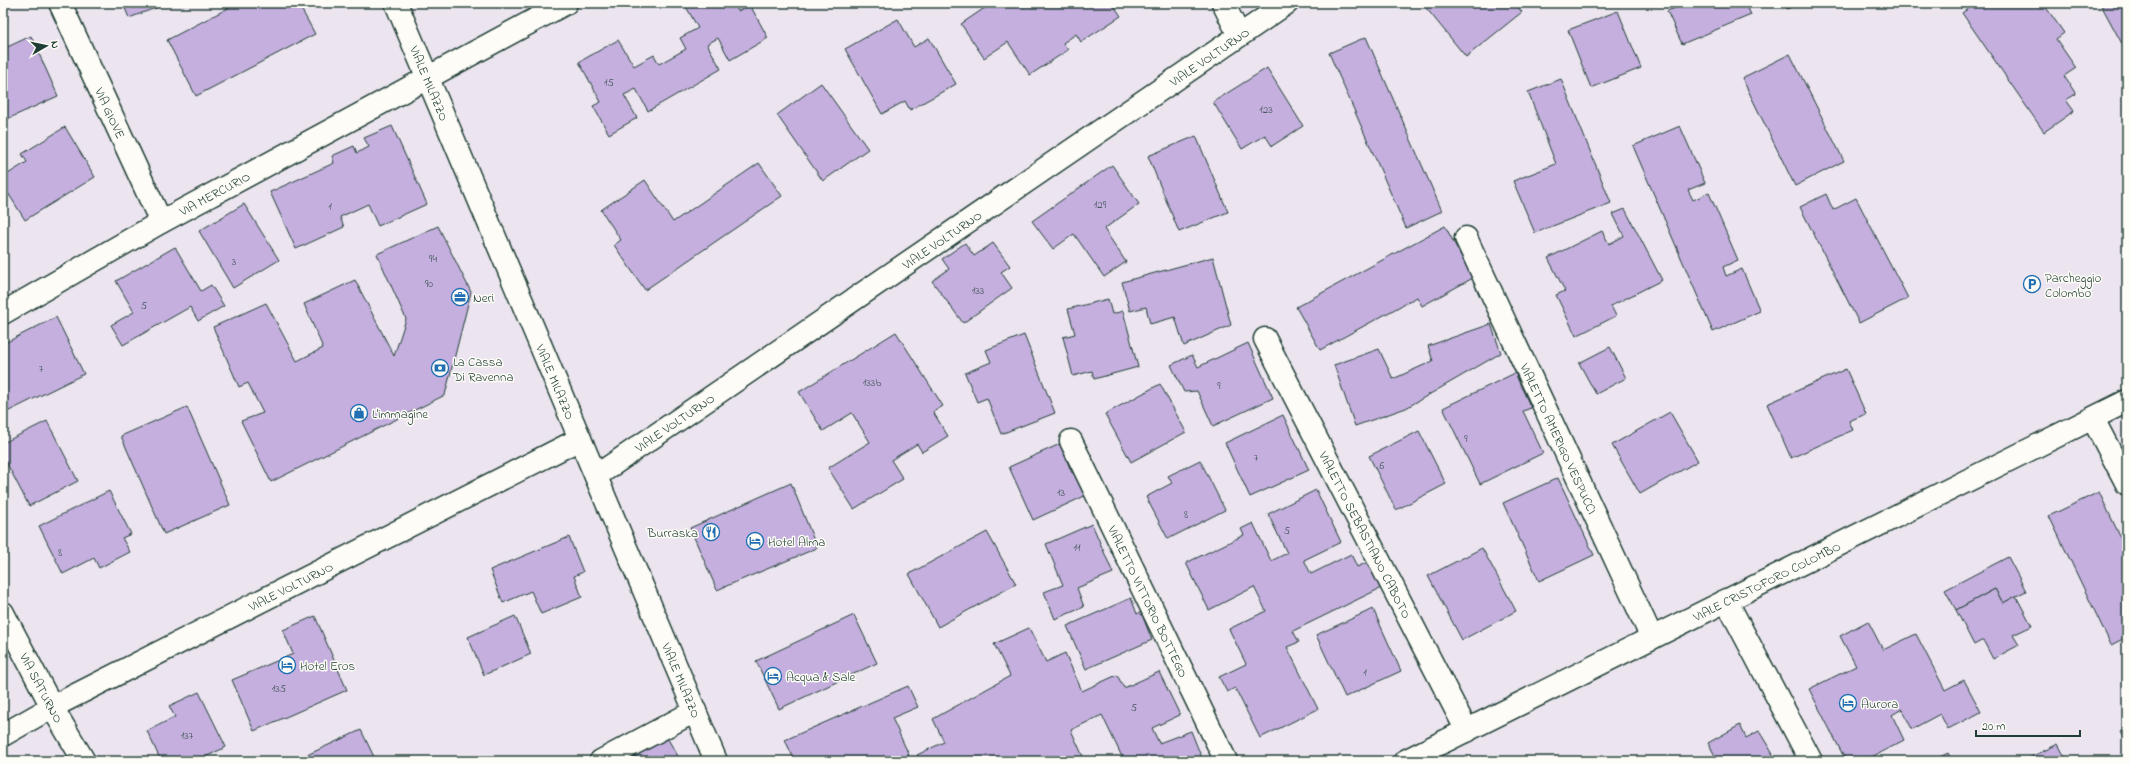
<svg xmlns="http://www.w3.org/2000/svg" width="2130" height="764" viewBox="0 0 2130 764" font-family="'Indie Flower',sans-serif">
<rect width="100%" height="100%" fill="#ece5f0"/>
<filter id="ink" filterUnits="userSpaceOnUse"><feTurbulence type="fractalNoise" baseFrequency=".025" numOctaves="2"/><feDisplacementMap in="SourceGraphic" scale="8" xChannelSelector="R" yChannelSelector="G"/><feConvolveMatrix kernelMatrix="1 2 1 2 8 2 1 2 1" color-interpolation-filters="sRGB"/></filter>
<g filter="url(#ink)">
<g fill="#c4afde" stroke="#1f3d34">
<path d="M123,3h43v1l-37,14z"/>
<path d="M238,3h60l17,31 -119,62 -29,-56z"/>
<path d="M684,3h49l5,8 12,-6 18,33 -38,22 -12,-22 -11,6 14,25 -73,42 -12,-22 -12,6 13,23 -28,16 -16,-28 8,-4 -22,-40 39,-22 16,26 20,-11 5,9 27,-15 -6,-11 18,-10z"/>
<path d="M992,3h120l9,13 -40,26 -5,-8 -13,9 5,7 -38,25 -22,-33 -24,16 -23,-34z"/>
<path d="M1422,3h92l8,9 -56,45z"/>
<path d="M1673,3h73l5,12 -69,29 -15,-33 8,-3z"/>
<path d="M1784,3h16l-13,6z"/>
<path d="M1966,3h83l-4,3 19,27 -8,6 20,29 -12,8 12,18 -10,6 8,11 -30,21 -82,-119 7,-5z"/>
<path d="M2100,3h27v50z"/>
<path d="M1618,11l23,57 -50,20 -23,-58z"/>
<path d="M898,19l16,28 15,-9 27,46 -46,26 -5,-9 -23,13 -37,-65z"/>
<path d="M31,36l27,60 -55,25v-72z"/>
<path d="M1366,37l76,174 -36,17 -77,-175z"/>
<path d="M1790,54l54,107 -49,25 -53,-108z"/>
<path d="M1267,68l36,58 -31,20 -7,-11 -23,14 -29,-47z"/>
<path d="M1561,79l50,124 -76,30 -22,-52 43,-17 -28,-72z"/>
<path d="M821,83l47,66 -45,32 -46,-66z"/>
<path d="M392,126l35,78 -49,22 -10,-22 -28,13 4,10 -48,22 -26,-57 64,-29 -2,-7 22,-10 3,7 12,-6 -5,-9z"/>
<path d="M1680,126l25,57 -17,7 5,10 16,-7 29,67 -15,7 3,9 16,-7 18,42 -47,21 -80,-186z"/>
<path d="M65,127l30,50 -70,43 -22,-35v-8l24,-15 -5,-8z"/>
<path d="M1196,136l32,76 -49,20 -31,-76z"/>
<path d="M759,163l23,33 -137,94 -31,-45 7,-5 -20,-30 44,-30 28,42z"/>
<path d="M1112,165l27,39 -35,25 22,33 -22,15 -30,-43 -21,15 -21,-28z"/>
<path d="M1826,194l7,16 23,-12 52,100 -49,25 -59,-116z"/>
<path d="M244,204l35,56 -46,28 -34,-57z"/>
<path d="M1625,209l37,71 -51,26 5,10 -40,20 -20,-41 9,-4 -17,-33 54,-27 7,13 15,-8 -11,-22z"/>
<path d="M438,226l33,66 -26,103 -174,87 -30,-61 22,-8 -15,-30 -9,4 -26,-60 53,-24 31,58 26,-13 -19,-44 51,-24 39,76 12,-37 -29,-65z"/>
<path d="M1445,226l28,52 -51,28 -5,-9 -97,53 -24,-43z"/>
<path d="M965,243l9,13 19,-13 17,23 -9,6 11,16 -49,35 -31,-42 17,-12 -7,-10z"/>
<path d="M175,247l26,44 10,-6 13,21 -26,15 -8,-14 -67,38 -12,-20 23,-13 -18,-31z"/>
<path d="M1213,257l18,68 -47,21 -9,-29 -25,7 -4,-17 -16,4 -8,-29z"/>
<path d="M1108,299l4,15 11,-3 15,56 -44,12 -2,-8 -19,5 -10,-39 12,-3 -7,-25z"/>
<path d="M56,317l28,57 -81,40v-70z"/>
<path d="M1491,324l10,29 -95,55 -51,18 -21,-61 45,-16 14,30 40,-18 -5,-15z"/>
<path d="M896,332l47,74 -10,6 15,24 -26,16 -5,-8 -26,16 12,19 -49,30 -26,-41 42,-26 -18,-29 -29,18 -24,-39z"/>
<path d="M1024,335l31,78 -54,21 -14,-36 -10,4 -12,-29 26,-11 -5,-12z"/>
<path d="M1248,343l25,55 -60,28 -16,-35 -13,1 -13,-27 21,-10 6,12z"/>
<path d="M1610,347l16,31 -30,16 -17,-31z"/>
<path d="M1846,369l20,45 -17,7 4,9 -62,28 -24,-54z"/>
<path d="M1515,373l16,35 -8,3 20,42 -63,31 -37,-76z"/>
<path d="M1160,384l26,48 -55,30 -26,-48z"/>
<path d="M187,407l43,98 -66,29 -43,-98z"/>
<path d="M1670,412l28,49 -58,33 -28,-49z"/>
<path d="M1283,415l26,55 -59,27 -25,-54z"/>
<path d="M47,421l31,60 -49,25 -26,-50v-13z"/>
<path d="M1419,431l27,53 -50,26 -27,-54z"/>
<path d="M1060,444l12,29 6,-3 11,24 -56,26 -24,-53z"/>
<path d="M1200,460l25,50 -57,29 -22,-42 26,-14 -4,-7z"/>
<path d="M1558,478l36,77 -55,26 -36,-78z"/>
<path d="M791,483l26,65 -100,42 -27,-62z"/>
<path d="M1316,490l25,52 -37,18 7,14 40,-20 6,13 11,-5 13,26 -88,43 6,11 -12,5 31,62 -58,29 -25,-50 -8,4 -8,-15 27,-13 -17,-35 37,-18 -12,-24 -45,23 -23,-47 58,-28 -3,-6 12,-6 18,38 16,-8 -19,-39z"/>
<path d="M109,491l22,43 -9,4 8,14 -31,16 -5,-10 -31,16 -24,-48z"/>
<path d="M2099,492l28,59v86l-16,8 -62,-129z"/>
<path d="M1092,524l21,49 -36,15 7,19 -29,12 -11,-27 19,-7 -17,-41z"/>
<path d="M987,532l29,52 -78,43 -29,-53z"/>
<path d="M569,537l14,35 -9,4 8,21 -41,17 -10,-23 -28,12 -13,-33z"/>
<path d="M1482,548l34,63 -54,29 -34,-64z"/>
<path d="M2008,557l18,34 -23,12 -8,-14 -39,21 -11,-20z"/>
<path d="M1995,589l8,14 13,-7 16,30 -19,9 6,10 -26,14 -10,-19 -9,5 -18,-35z"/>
<path d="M1131,598l6,16 4,-2 11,28 -66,29 -19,-43z"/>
<path d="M1373,609l28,62 -56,26 -29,-62z"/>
<path d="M854,615l23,48 -98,46 -23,-48z"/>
<path d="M315,616l32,74 -93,41 -22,-51 61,-26 -10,-24z"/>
<path d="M515,616l16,38 -47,21 -16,-38z"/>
<path d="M1868,621l15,29 33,-16 29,56 19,-10 17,32 -33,17 -8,-15 -28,15 -10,-20 -10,6 12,25 -40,21h-18l-37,-72 47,-23 -16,-30z"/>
<path d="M1029,628l17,34 19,-9 17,38 35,-16 7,13 35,-16 21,43 -28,13 7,15 32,-12 12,30h-79l-22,-46 -31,15 14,31h-165l-3,-6 27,-13 -11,-23 77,-43 -16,-32z"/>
<path d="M908,686l10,21 -26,11 17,37 -13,6h-101l-10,-21z"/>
<path d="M199,692l27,55 -25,12v2h-40l-14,-30 28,-14 -6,-11z"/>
<path d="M1740,725l6,13 13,-7 18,30h-59l-10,-18z"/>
<path d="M2127,728v16l-7,-12z"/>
<path d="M361,730l15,31h-82z"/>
<path d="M666,736l15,25h-57z"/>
<path d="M2058,744l9,17h-44z"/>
<path d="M1948,753l4,8h-20z"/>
</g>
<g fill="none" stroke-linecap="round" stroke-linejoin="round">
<g stroke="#1f3d34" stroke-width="25">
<g id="street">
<path id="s1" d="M60,3l101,219"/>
<path d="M1223,3l16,32"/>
<path id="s2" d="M1466,238l186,400"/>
<path id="s3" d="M3,313l158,-91 405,-219"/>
<path id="s4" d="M1265,339l202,392"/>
<path d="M2093,419l34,65"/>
<path id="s5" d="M1071,441l155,320"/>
<path d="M1726,600l85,161"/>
<path id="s6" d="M3,613l49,94 32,54"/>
<path id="s7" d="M3,735l49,-28 528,-268"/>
<path d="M601,761l94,-50"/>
<path id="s8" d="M1405,761l722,-360"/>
</g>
</g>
<g stroke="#1f3d34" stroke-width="25">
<g id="secondary">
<path id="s9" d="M396,3l320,758"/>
<path id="s10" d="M596,476l691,-473"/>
</g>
</g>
<use href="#street" stroke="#fdfcf7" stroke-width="22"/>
<use href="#secondary" stroke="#fdfcf7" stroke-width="22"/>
</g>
</g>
<defs>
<g id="parking-ring" transform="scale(0.9)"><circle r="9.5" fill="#fdfcf7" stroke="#1f6fb2" stroke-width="1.5"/><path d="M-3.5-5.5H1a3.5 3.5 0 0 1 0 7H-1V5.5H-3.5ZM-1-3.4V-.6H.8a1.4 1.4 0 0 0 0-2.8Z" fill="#1f6fb2"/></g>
<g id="office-ring" transform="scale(0.9)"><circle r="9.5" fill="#fdfcf7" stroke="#1f6fb2" stroke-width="1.5"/><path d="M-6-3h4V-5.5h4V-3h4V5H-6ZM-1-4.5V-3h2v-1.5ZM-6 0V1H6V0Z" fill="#1f6fb2"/></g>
<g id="bank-ring" transform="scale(0.9)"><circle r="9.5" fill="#fdfcf7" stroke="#1f6fb2" stroke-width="1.5"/><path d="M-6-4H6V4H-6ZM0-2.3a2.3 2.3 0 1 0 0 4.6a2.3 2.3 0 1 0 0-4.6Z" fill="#1f6fb2"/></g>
<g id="shop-ring" transform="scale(0.9)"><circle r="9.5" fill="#fdfcf7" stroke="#1f6fb2" stroke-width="1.5"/><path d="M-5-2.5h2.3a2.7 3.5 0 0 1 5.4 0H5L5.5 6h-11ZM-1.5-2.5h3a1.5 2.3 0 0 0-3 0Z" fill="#1f6fb2"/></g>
<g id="restaurant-ring" transform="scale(0.9)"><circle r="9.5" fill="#fdfcf7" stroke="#1f6fb2" stroke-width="1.5"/><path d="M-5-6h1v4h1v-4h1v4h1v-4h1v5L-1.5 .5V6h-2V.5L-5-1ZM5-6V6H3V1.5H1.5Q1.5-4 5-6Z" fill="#1f6fb2"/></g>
<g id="hotel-ring" transform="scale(0.9)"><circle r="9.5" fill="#fdfcf7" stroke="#1f6fb2" stroke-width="1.5"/><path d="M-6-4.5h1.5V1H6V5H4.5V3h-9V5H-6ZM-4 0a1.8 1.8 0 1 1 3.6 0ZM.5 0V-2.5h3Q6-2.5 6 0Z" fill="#1f6fb2"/></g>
</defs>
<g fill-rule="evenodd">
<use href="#parking-ring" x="2032" y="284"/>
<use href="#office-ring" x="460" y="297"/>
<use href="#bank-ring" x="440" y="368"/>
<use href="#shop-ring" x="359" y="413"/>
<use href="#restaurant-ring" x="711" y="532"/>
<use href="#hotel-ring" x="755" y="541"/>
<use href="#hotel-ring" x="287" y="665"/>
<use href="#hotel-ring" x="773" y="676"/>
<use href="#hotel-ring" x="1848" y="703"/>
</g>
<g text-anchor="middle" stroke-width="3" stroke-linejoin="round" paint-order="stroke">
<g font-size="11" fill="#485a5e">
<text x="609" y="86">15</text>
<text x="1266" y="113">123</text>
<text x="1100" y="208">129</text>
<text x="330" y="210">1</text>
<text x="433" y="262">94</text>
<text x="234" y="265">3</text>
<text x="429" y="287">90</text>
<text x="978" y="294">133</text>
<text x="144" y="309">5</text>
<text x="41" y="372">7</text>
<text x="872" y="386">133b</text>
<text x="1219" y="389">9</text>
<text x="1466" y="442">9</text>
<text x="1256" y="461">7</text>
<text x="1382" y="469">6</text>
<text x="1061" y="496">13</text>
<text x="1186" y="518">8</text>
<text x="1287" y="534">5</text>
<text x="1077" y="551">11</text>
<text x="60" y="556">8</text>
<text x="1365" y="676">1</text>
<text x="279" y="692">135</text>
<text x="1134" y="711">5</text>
<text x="187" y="739">137</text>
</g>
<g font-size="13" fill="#1f3d34" stroke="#fdfcf7">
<text dy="5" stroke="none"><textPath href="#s10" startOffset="743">VIALE VOLTURNO</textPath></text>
<text dy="5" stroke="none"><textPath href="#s9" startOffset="87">VIALE MILAZZO</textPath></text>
<text dy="5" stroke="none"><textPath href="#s1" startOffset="121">VIA GIOVE</textPath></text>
<text dy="5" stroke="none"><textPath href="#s3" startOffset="243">VIA MERCURIO</textPath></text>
<text dy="5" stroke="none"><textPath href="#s10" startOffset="419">VIALE VOLTURNO</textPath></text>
<text dy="5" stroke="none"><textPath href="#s9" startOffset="411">VIALE MILAZZO</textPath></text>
<text dy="5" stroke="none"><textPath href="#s10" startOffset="95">VIALE VOLTURNO</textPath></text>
<text dy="5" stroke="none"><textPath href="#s2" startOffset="221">VIALETTO AMERIGO VESPUCCI</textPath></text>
<text dy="5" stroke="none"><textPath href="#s4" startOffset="220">VIALETTO SEBASTIANO CABOTO</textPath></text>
<text dy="5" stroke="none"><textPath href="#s8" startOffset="404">VIALE CRISTOFORO COLOMBO</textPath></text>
<text dy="5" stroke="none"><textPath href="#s7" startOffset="324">VIALE VOLTURNO</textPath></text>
<text dy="5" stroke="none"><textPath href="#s5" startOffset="178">VIALETTO VITTORIO BOTTEGO</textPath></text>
<text dy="5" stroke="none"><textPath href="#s9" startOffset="735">VIALE MILAZZO</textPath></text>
<text dy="5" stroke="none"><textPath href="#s6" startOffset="84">VIA SATURNO</textPath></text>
</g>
<g font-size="13" fill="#1f3d34" stroke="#fdfcf7" text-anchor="start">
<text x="2045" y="282">Parcheggio<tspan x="2045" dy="15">Colombo</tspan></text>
<text x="473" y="302">Neri</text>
<text x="453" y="366">La Cassa<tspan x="453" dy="15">Di Ravenna</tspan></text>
<text x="372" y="418">L'immagine</text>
<text x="698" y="537" text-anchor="end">Burraska</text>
<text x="768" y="546">Hotel Alma</text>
<text x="300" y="670">Hotel Eros</text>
<text x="786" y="681">Acqua &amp; Sale</text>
<text x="1861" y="708">Aurora</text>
</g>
</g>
<rect width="2130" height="764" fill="none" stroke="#fdfcf7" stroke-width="16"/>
<rect x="8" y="8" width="2114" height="748" fill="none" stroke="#1f3d34" stroke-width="1.5" filter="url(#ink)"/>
<g transform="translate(46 46) rotate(81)" stroke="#fdfcf7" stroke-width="3" paint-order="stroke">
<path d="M0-3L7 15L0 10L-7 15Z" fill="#1f3d34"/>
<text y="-6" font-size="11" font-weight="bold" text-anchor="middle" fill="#1f3d34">N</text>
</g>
<path d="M1976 730v6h104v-6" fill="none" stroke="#1f3d34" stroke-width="2"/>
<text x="1982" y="730" font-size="12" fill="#1f3d34" stroke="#fdfcf7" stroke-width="3" paint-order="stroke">20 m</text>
</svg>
